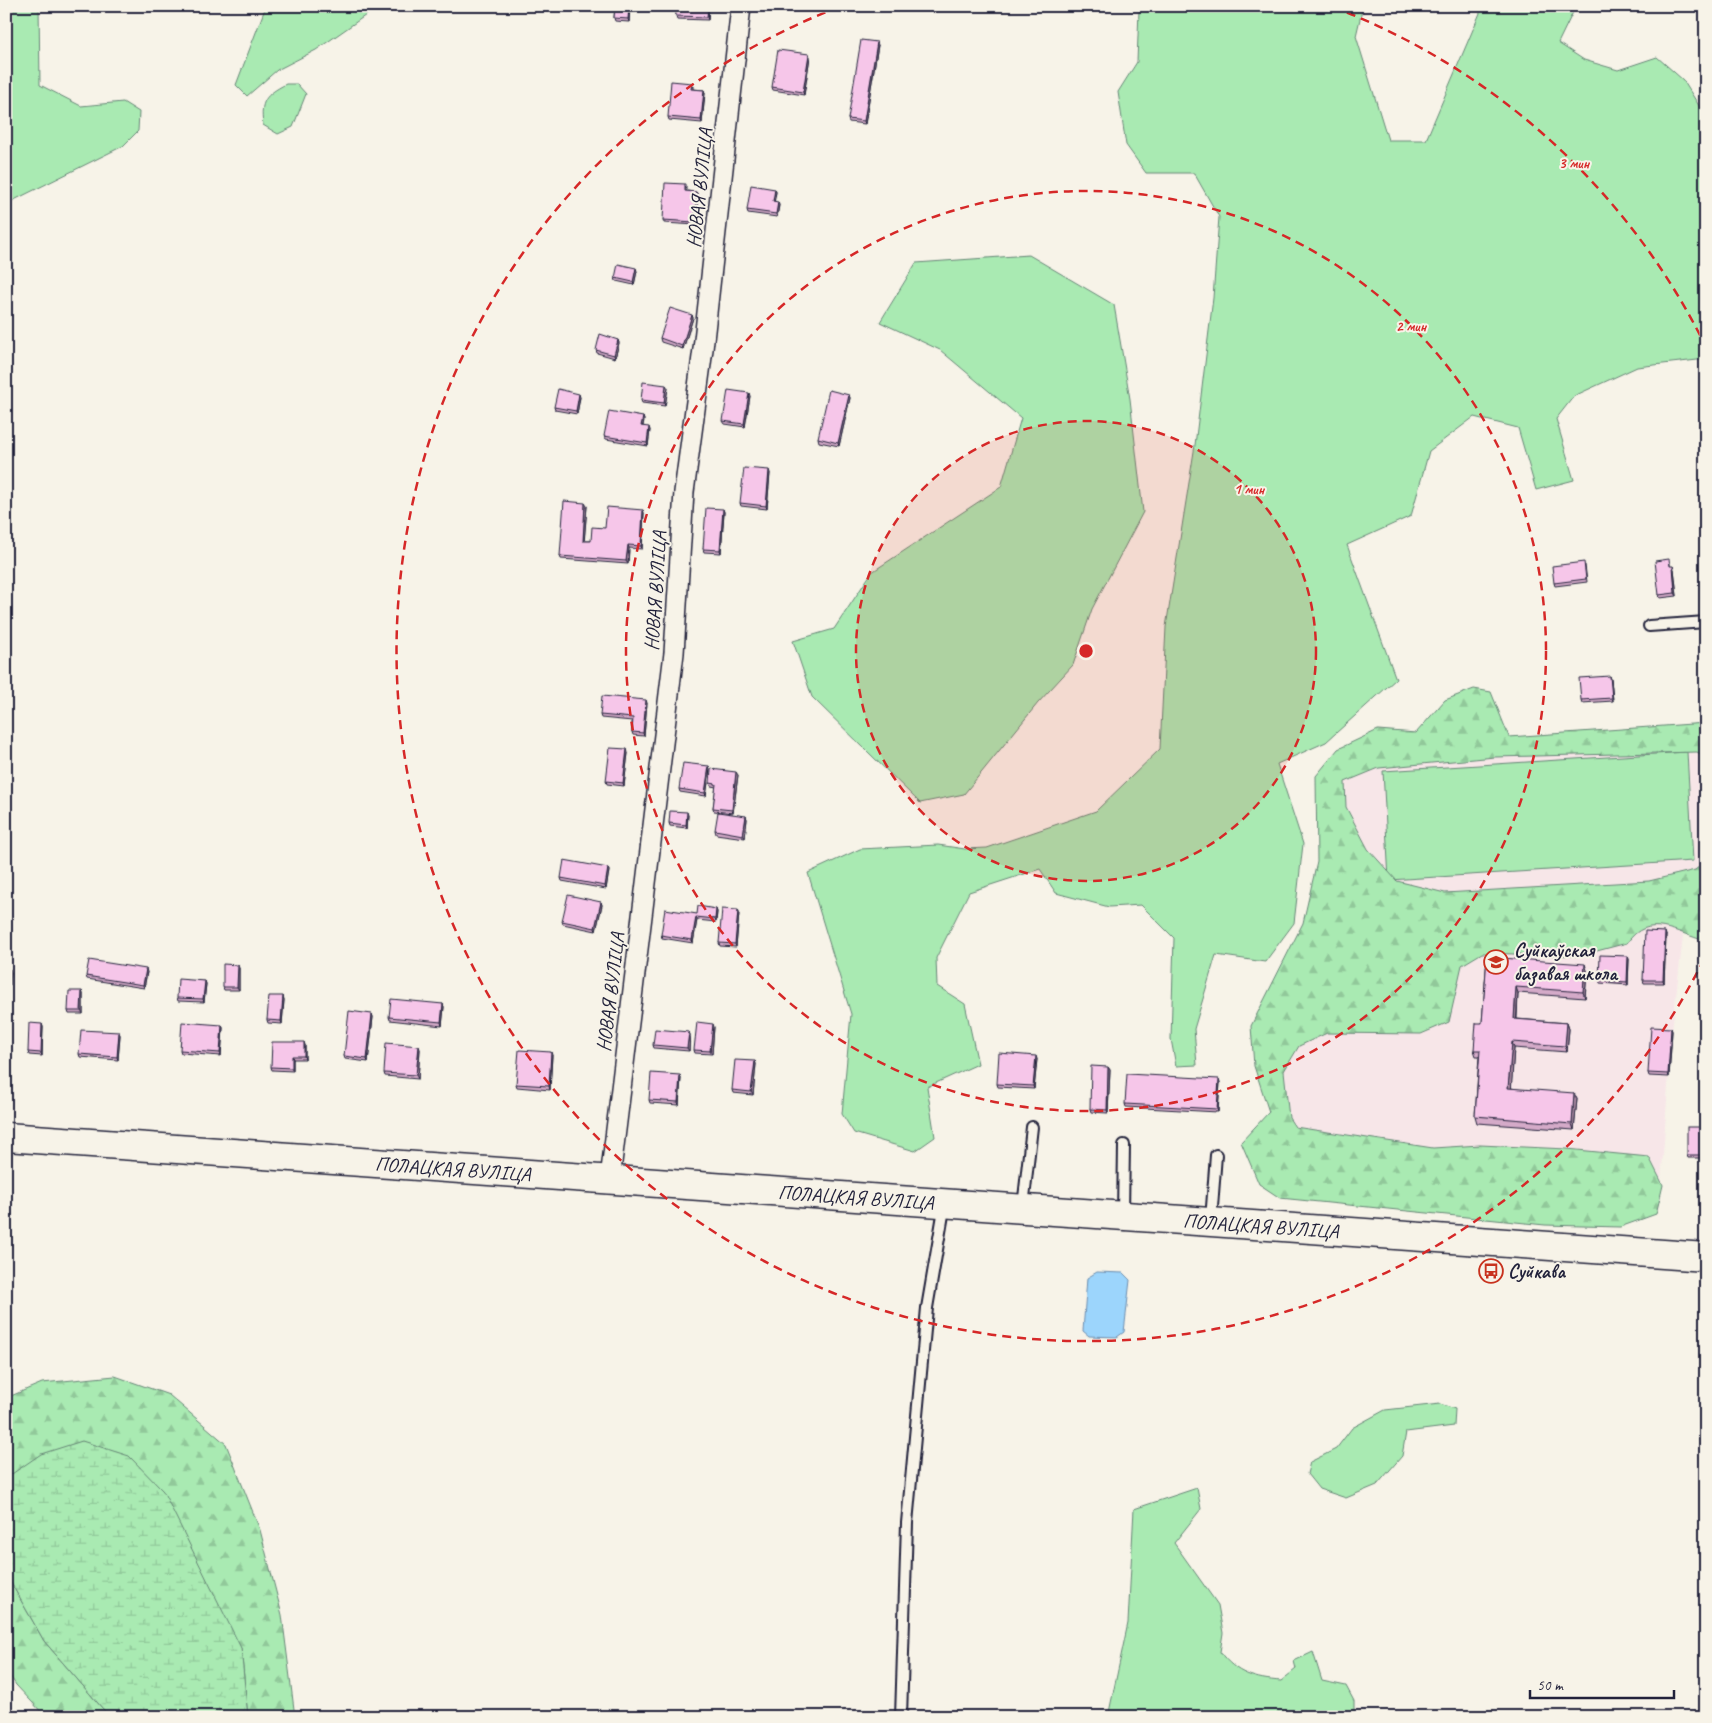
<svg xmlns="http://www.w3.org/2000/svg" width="1712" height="1723" viewBox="0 0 1712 1723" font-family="Caveat,sans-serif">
<defs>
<pattern id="forest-firs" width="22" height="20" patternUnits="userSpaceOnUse" patternTransform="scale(1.25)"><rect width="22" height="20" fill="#a9eab2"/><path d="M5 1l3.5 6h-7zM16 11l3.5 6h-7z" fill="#91c89a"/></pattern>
<pattern id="wetland-marsh" width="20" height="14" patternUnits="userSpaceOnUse" patternTransform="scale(1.25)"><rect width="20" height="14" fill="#a9eab2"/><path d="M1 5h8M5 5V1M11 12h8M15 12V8" fill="none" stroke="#91c89a"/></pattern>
</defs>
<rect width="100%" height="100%" fill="#f7f3e8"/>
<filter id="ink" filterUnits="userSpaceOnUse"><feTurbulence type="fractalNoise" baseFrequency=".02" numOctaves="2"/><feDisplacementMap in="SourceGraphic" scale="10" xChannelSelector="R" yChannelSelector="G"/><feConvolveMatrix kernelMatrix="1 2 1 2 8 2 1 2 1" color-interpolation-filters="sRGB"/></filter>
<g filter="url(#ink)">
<path fill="#f7e6e8" d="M1706,732v159l-18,2 -16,138 -11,151 -389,-50 3,-117h32l26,-259z"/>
<g fill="#a9eab2" stroke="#668676">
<path d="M6,6h33l1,79 41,21 42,-4 16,10 -1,19 -15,15 -117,58z"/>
<path d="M266,6h113l-63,44 -39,20 -30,26 -11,-11z"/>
<path d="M1151,6h212l-7,30 32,104h38l57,-134h93l-18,37 26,17 34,10 39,-13 26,23 23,37v242l-69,8 -63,29 -18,23 18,61 -38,10 -18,-62 -44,-11 -45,34 -18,65 -64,29 49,134 -70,63 -49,22 26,80 -9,79 -29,39 -49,-7 -22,74 3,36 -21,1 -5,-27 3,-101 -33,-33 -32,2 -53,-14 -16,-24 -71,23 -33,66 1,28 28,18 13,60 -51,23 8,50 -20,14 -61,-18 -12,-19 9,-100 -43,-141 52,-24 78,-4 27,4 22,-1 109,-37 64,-62 6,-122 29,-182 18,-147 6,-81 -25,-44h-48l-20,-28 -8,-53 19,-30 2,-52z"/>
<path d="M286,84h11l9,10 -13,33 -15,7 -15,-9c-3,-24 2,-30 23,-41z"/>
<path d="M1029,255l85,50 16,94 13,113 -51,97 -19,56 -35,38 -74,91 -44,9 -108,-106 -19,-56 41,-12 38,-57 129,-85 20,-69 -81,-68 -60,-28 36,-59z"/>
<path d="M1687,752l6,109 -304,19 -6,-109z"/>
<path d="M1440,1404l15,5 -1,17 -48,6 -4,24 -25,29 -31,13 -27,-9 -12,-15 3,-12 26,-13 16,-21 33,-18z"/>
<path d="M1197,1488l4,21 -27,34 44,62 5,28 -3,19c16,22 35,27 61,29l15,-12 -2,-8 19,-9 9,29 24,5 8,15v16h-246l20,-94 6,-114z"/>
</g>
<g fill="url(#forest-firs)" stroke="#668676">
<path d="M1474,689l17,3 18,45 197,-14v34l-9,-5 -202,5 -116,11 -34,14 1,25 22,42 29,32 48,12 204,-12 46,-11 11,-9v80c-30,-8 -58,-29 -79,2l-49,13 -96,-3 -20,12 -13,57 -28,12 -94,-1 -28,13 -15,25 5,47 6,9 138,21 47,-3 87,4 82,8 14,28 -7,29 -36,13 -75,-2 -265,-27 -21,-14 -18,-42 28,-30 -15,-46 -3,-40 52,-103 14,-61 -1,-86 22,-27 40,-19 38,3 29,-33z"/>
<path d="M115,1376l54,19 57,49 34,86 22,85 13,102h-47l-7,-69 -235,-170v-80l36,-15z"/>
<path d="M6,1574l38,67 66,76h-64l-30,-32 -10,-15z"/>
</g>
<path fill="url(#wetland-marsh)" stroke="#668676" d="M82,1441l47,15 34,35 78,157 7,69h-138l-66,-76 -38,-67v-96l35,-24z"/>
<path fill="#9cd5fc" stroke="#6b8daf" d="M1097,1272l26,1 7,7 -6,52 -7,5 -28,-1 -6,-5 4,-53z"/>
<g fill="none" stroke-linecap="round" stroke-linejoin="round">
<g stroke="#22223b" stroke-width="14">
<g id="service">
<path d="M1649,626l57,-4"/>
<path d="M1023,1207l9,-80"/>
<path d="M1123,1214l1,-69"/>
<path d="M1211,1220l5,-65"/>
<path d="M901,1717l6,-194 20,-215 18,-105"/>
</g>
</g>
<g stroke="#22223b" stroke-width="22">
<path id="minor" d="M610,1179l64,-526 10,-161 19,-143 38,-343"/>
</g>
<g stroke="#22223b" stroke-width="31">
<g id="secondary">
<path id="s1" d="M6,1137l1700,120"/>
</g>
</g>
<use href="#service" stroke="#f7f3e8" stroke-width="10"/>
<use href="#minor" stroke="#f7f3e8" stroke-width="19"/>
<use href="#secondary" stroke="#f7f3e8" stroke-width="28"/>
</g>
<g fill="#d4aac8" stroke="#22223b">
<path d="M615,6h15l-1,16 -14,-1 -1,-3z"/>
<path d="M676,6h33l-1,14 -31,-1 -1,-3z"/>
<path d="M878,45l-13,79 -16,-2 -1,-3z"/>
<path d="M809,54l1,3 -6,38 -31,-5 -1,-3z"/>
<path d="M693,86v3l11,1 1,3 -3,30 -33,-3 -1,-3z"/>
<path d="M686,187v4l10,1 2,3 -2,30 -32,-2 -1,-3z"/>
<path d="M775,189l1,3 -2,9 5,4 -2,12 -29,-4 -1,-3z"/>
<path d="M637,271l-3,14 -18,-4 -1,-3z"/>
<path d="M692,315l1,3 -10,31 -22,-7 -1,-4z"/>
<path d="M618,340l1,3 -4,15 -18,-5 -1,-3z"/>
<path d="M668,388l-3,18 -23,-3 -1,-3z"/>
<path d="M849,395l1,3 -11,48 -20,-4 -1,-4z"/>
<path d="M750,396l-5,31 -20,-3 -2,-3z"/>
<path d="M580,397l-3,17 -22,-4 -1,-3z"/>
<path d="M643,417l1,3 -1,6 7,4 -2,16 -42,-7 -2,-3z"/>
<path d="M770,473l-3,36 -26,-3 -1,-3z"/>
<path d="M587,506l-3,35h7l14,-13 38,-18 1,3 -2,36 -13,-1 -1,16 -67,-5 -1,-3z"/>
<path d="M723,509l1,3 -3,41 -17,-1 -1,-3z"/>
<path d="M1670,562v4l4,3 3,27 -17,2 -1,-3z"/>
<path d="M1585,565l2,17 -32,4 -1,-3z"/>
<path d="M1610,676l1,3 2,22 -31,2 -1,-3z"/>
<path d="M647,703l-3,33 -11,-1 -1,-3v-11l-31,-3 -1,-3z"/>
<path d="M628,753l-4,33 -17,-2 -1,-3z"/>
<path d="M709,766l1,3 -4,27 -26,-4 -1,-3z"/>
<path d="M738,775l-5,38 -19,-2 -1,-3 3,-21 -5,-1 -1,-3z"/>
<path d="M688,815l-1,13 -17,-2 -1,-3z"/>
<path d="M746,816l1,3 -2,19 -29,-4 -1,-4z"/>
<path d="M608,868l1,3 -3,18 -44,-8 -1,-3z"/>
<path d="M601,902l1,3 -6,26 -33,-7 -1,-3z"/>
<path d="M716,909l1,3 -1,10 -19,-2 -4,23 -31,-5 -1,-3 36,-21z"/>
<path d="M738,910l1,3 -3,34 -16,-1 -1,-3z"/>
<path d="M1666,935l-2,48h-20l-1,-3z"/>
<path d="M1487,957l100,13 -2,28 -67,-5 -1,26 50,4 2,6 -2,23 -53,-4 -3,40 66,11 -3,31 -97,-7 -2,-7 4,-60h-3l-2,-6 8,-27z"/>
<path d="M1629,959l-1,26 -28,-2 -1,-3z"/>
<path d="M239,968v22h-15l-1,-3z"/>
<path d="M6,969l5,3 -1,13h-4z"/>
<path d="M147,972l-3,16 -57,-9 -1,-3z"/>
<path d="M205,981l1,3 -2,18 -26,-1 -1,-3z"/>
<path d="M82,991l1,3v20h-14l-1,-3z"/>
<path d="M283,996l1,4 -2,24 -14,-1 -1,-3z"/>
<path d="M443,1004l1,3 -2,19 -52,-6 -1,-3z"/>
<path d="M372,1014l1,3 -5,45 -23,-3 -1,-3z"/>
<path d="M42,1024l1,3 -1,29 -13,-1 -1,-3z"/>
<path d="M222,1025l1,3 -2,28 -40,-3 -1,-3z"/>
<path d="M714,1027l-2,27 -17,-1 -1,-3z"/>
<path d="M1671,1028l1,3 -3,46 -20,-1 -1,-3z"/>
<path d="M119,1032l1,3 -2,25 -38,-3 -1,-3z"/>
<path d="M689,1032l1,3 -1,16 -35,-3 -1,-3z"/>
<path d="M305,1045v14h-12v12l-21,-1 -1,-3z"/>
<path d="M420,1049l-2,30 -33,-3 -1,-3z"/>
<path d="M552,1055l-2,35 -33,-3 -1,-3z"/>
<path d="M1037,1059l-3,30 -36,-2 -1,-3z"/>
<path d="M755,1061l1,3 -3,31 -20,-2 -1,-3z"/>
<path d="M1108,1067l2,3 -2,43 -17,-1 -1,-3z"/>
<path d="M681,1078l-2,27 -29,-2 -1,-3z"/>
<path d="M1220,1082l-2,30 -92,-5 -1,-3z"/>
<path d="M1706,1127v31h-18l-1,-3z"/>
</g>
<g fill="#ac8ba3" stroke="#22223b">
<path d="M629,6h1l-1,16 -1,-3z"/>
<path d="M708,6h1l-1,14 -1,-3z"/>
<path d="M877,42l1,3 -13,79 -1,-3z"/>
<path d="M809,54l1,3 -6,38 -1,-3z"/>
<path d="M704,90l1,3 -3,30 -1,-3z"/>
<path d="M775,189l1,3 -2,12 -1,-3z"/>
<path d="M696,192l2,3 -2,30 -1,-3z"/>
<path d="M778,202l1,3 -2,12 -1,-3z"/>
<path d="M636,268l1,3 -3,14 -1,-3z"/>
<path d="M692,315l1,3 -10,31 -1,-3z"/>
<path d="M618,340l1,3 -4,15 -1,-3z"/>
<path d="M666,385l2,3 -3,18 -1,-3z"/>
<path d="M749,393l1,3 -5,31 -1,-3z"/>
<path d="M579,394l1,3 -3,17 -1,-3z"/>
<path d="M849,395l1,3 -11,48 -1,-3z"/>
<path d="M643,417l1,3 -2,9 -1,-3z"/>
<path d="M649,427l1,3 -2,16 -1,-3z"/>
<path d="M769,470l1,3 -3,36 -1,-3z"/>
<path d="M585,503l2,3 -3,38 -1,-3z"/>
<path d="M723,509l1,3 -3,41 -1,-3z"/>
<path d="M643,510l1,3 -2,36 -1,-3z"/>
<path d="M628,545l1,3 -1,16 -2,-3z"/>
<path d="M1673,566l1,3 3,27 -2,-3z"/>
<path d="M1610,676l1,3 2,22 -1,-3z"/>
<path d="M646,700l1,3 -3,33 -1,-3z"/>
<path d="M627,749l1,4 -4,33 -1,-3z"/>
<path d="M709,766l1,3 -4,27 -1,-3z"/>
<path d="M736,772l2,3 -5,38 -1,-3z"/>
<path d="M687,812l1,3 -1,13 -1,-3z"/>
<path d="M746,816l1,3 -2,19 -2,-3z"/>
<path d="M608,868l1,3 -3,18 -1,-3z"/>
<path d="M601,902l1,3 -6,26 -1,-3z"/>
<path d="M716,909l1,3 -1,10 -1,-3z"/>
<path d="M738,910l1,3 -3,34 -1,-3z"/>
<path d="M696,917l1,3 -4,23 -1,-3z"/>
<path d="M1665,932l1,3 -2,48 -1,-3z"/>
<path d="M1628,956l1,3 -1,26 -1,-3z"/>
<path d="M1585,964l2,6 -2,28 -2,-6z"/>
<path d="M238,965l1,3v22l-2,-3z"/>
<path d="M10,969l1,3 -1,13 -1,-3z"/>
<path d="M146,969l1,3 -3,16 -1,-3z"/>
<path d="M205,981l1,3 -2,18 -1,-3z"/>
<path d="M1516,987l2,6 -2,32 -2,-6z"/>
<path d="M82,991l1,3v20l-2,-3z"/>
<path d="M283,996l1,4 -2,24 -1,-3z"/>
<path d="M443,1004l1,3 -2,19 -1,-4z"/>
<path d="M372,1014l1,3 -5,45 -1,-3z"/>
<path d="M6,1022l1,3 -1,15z"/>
<path d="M1567,1023l2,6 -2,23 -2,-6z"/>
<path d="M42,1024l1,3 -1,29 -1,-3z"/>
<path d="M713,1024l1,3 -2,27 -2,-3z"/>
<path d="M222,1025l1,3 -2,28 -1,-3z"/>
<path d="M1671,1028l1,3 -3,46 -1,-3z"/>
<path d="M119,1032l1,3 -2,25 -1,-3z"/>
<path d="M689,1032l1,3 -1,16 -2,-3z"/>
<path d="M304,1042l1,3v14l-1,-3z"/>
<path d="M1512,1042l2,6 -3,46 -3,-6z"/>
<path d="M419,1046l1,3 -2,30 -2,-4z"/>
<path d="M551,1052l1,3 -2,35 -1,-4z"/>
<path d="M292,1056l1,3v12l-1,-3z"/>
<path d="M1036,1056l1,3 -3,30 -1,-3z"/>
<path d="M755,1061l1,3 -3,31 -2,-3z"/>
<path d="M1108,1067l2,3 -2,43 -1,-3z"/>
<path d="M680,1075l1,3 -2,27 -1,-3z"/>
<path d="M1219,1079l1,3 -2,30 -1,-3z"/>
<path d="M1574,1093l3,6 -3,31 -2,-6z"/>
</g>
<g fill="#f6c6e9" stroke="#22223b">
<path d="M615,6h14l-1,13 -14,-1z"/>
<path d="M676,6h32l-1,11 -31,-1z"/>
<path d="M861,40l16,2 -13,79 -16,-2z"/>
<path d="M778,50l31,4 -6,38 -31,-5z"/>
<path d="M671,81l21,2 -1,6 13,1 -3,30 -33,-3z"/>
<path d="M665,183l20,1v7l11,1 -1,30 -32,-2z"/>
<path d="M751,185l24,4 -2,12 5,1 -2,12 -29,-4z"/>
<path d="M618,264l18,4 -3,14 -18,-4z"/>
<path d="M670,308l22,7 -10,31 -22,-8z"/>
<path d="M600,334l18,6 -4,15 -18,-5z"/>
<path d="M643,382l23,3 -2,18 -23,-3z"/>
<path d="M558,389l21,5 -3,17 -22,-4z"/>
<path d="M728,390l21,3 -5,31 -21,-3z"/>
<path d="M829,390l20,5 -11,48 -20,-5z"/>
<path d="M609,411l34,6 -2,9 8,1 -2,16 -43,-7z"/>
<path d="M744,468l25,2 -3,36 -26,-3z"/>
<path d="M564,501l21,2 -2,38h8l1,-14 13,1 2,-21 36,3 -2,36 -13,-1 -2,16 -66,-5z"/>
<path d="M706,508l17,1 -3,41 -17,-1z"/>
<path d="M1669,559l1,7h3l2,27 -16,2 -4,-34z"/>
<path d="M1584,562l2,17 -32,4 -2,-17z"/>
<path d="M1610,676l2,22 -31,2 -2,-22z"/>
<path d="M602,696l44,4 -3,33 -11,-1 1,-14 -33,-3z"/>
<path d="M610,748l17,1 -4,34 -17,-2z"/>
<path d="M683,763l26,3 -4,27 -26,-4z"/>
<path d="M711,769l25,3 -4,38 -19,-2 3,-24 -6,-1z"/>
<path d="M670,811l17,1 -1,13 -17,-2z"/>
<path d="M718,812l28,4 -3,19 -28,-5z"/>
<path d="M564,860l44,8 -3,18 -44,-8z"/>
<path d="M568,895l33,7 -6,26 -33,-7z"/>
<path d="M698,906l18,3 -1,10 -19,-2 -4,23 -31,-5 4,-26 32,5z"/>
<path d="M722,909l16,1 -3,34 -16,-1z"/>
<path d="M1645,931l20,1 -2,48h-20z"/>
<path d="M1600,955l28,1 -1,26 -28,-2z"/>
<path d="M1487,957l98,7 -2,28 -67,-5 -2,32 53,4 -2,23 -53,-4 -4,46 66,5 -2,31 -97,-8 5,-66h-6l2,-27h6z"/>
<path d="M89,960l57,9 -3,16 -57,-9z"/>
<path d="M223,964l15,1 -1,22h-14z"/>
<path d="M6,969h4l-1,13h-3z"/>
<path d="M178,979l27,2 -2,18 -26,-1z"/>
<path d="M69,991h13l-1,20h-13z"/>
<path d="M269,996h14l-2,25 -14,-1z"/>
<path d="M391,999l52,5 -2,18 -52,-5z"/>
<path d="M349,1011l23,3 -5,45 -23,-3z"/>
<path d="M182,1022l40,3 -2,28 -40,-3z"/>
<path d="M697,1022l16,2 -3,27 -16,-1z"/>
<path d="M29,1023l13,1 -1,29 -13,-1z"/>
<path d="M1651,1027l20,1 -3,46 -20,-1z"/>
<path d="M655,1029l34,3 -2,16 -34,-3z"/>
<path d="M81,1030l38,2 -2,25 -38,-3z"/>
<path d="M272,1042h32v14h-12v12l-21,-1z"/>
<path d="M386,1043l33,3 -3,29 -32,-2z"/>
<path d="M519,1050l32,2 -2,34 -33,-2z"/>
<path d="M999,1053l37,3 -3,30 -36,-2z"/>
<path d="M735,1060l20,1 -4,31 -19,-2z"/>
<path d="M1091,1066l17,1 -1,43 -17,-1z"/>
<path d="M651,1073l29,2 -2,27 -29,-2z"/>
<path d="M1127,1074l92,5 -2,30 -92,-5z"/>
<rect x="1687" y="1127" width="19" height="28"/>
</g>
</g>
<circle cx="1086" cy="651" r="230" fill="#d62828" fill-opacity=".12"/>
<g fill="none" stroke="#d62828" stroke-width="2.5" stroke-dasharray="9 6">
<circle cx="1086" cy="651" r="230"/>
<circle cx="1086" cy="651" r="460"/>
<path d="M1704 959A690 690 0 1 1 839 7M1333 7A690 690 0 0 1 1704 343"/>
</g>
<defs>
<g id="school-ring" transform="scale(1.25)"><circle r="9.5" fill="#f7f3e8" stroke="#c8321e" stroke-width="1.5"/><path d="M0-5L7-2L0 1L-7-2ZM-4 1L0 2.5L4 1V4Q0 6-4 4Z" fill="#c8321e"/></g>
<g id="bus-ring" transform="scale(1.25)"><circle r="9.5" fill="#f7f3e8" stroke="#c8321e" stroke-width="1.5"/><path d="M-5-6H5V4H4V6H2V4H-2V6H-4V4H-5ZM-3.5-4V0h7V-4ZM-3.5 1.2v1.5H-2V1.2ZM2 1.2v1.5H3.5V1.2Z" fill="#c8321e"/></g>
</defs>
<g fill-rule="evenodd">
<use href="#school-ring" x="1496" y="962"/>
<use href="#bus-ring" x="1491" y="1271"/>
</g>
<g text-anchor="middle" stroke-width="4" stroke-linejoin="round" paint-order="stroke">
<g font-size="20" fill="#22223b" stroke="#f7f3e8">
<text transform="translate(699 188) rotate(-84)" y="7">НОВАЯ ВУЛІЦА</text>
<text transform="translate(655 591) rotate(-86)" y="7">НОВАЯ ВУЛІЦА</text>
<text transform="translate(610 992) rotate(-83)" y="7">НОВАЯ ВУЛІЦА</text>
<text dy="7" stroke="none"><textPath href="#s1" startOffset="448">ПОЛАЦКАЯ ВУЛІЦА</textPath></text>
<text dy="7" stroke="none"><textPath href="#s1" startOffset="852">ПОЛАЦКАЯ ВУЛІЦА</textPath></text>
<text dy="7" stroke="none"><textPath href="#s1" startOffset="1258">ПОЛАЦКАЯ ВУЛІЦА</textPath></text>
</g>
<g font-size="20" font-weight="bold" fill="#22223b" stroke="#f7f3e8" text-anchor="start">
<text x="1514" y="957">Суйкаўская<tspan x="1514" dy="23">базавая школа</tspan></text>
<text x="1508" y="1278">Суйкава</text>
</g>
</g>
<circle cx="1086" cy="651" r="8" fill="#d62828" stroke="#f7f3e8" stroke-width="2.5"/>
<g font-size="15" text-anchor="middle" font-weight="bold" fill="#d62828" stroke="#f7f3e8" stroke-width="4" stroke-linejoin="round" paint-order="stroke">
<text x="1574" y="168">3 мин</text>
<text x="1411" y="331">2 мин</text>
<text x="1249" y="494">1 мин</text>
</g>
<rect width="1712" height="1723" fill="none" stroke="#f7f3e8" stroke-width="25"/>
<rect x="12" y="12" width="1687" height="1698" fill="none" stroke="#22223b" stroke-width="2" filter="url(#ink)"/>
<path d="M1530 1690v8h144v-8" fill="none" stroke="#22223b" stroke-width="2.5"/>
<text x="1537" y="1690" font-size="15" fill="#22223b" stroke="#f7f3e8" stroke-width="4" paint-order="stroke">50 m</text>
</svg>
